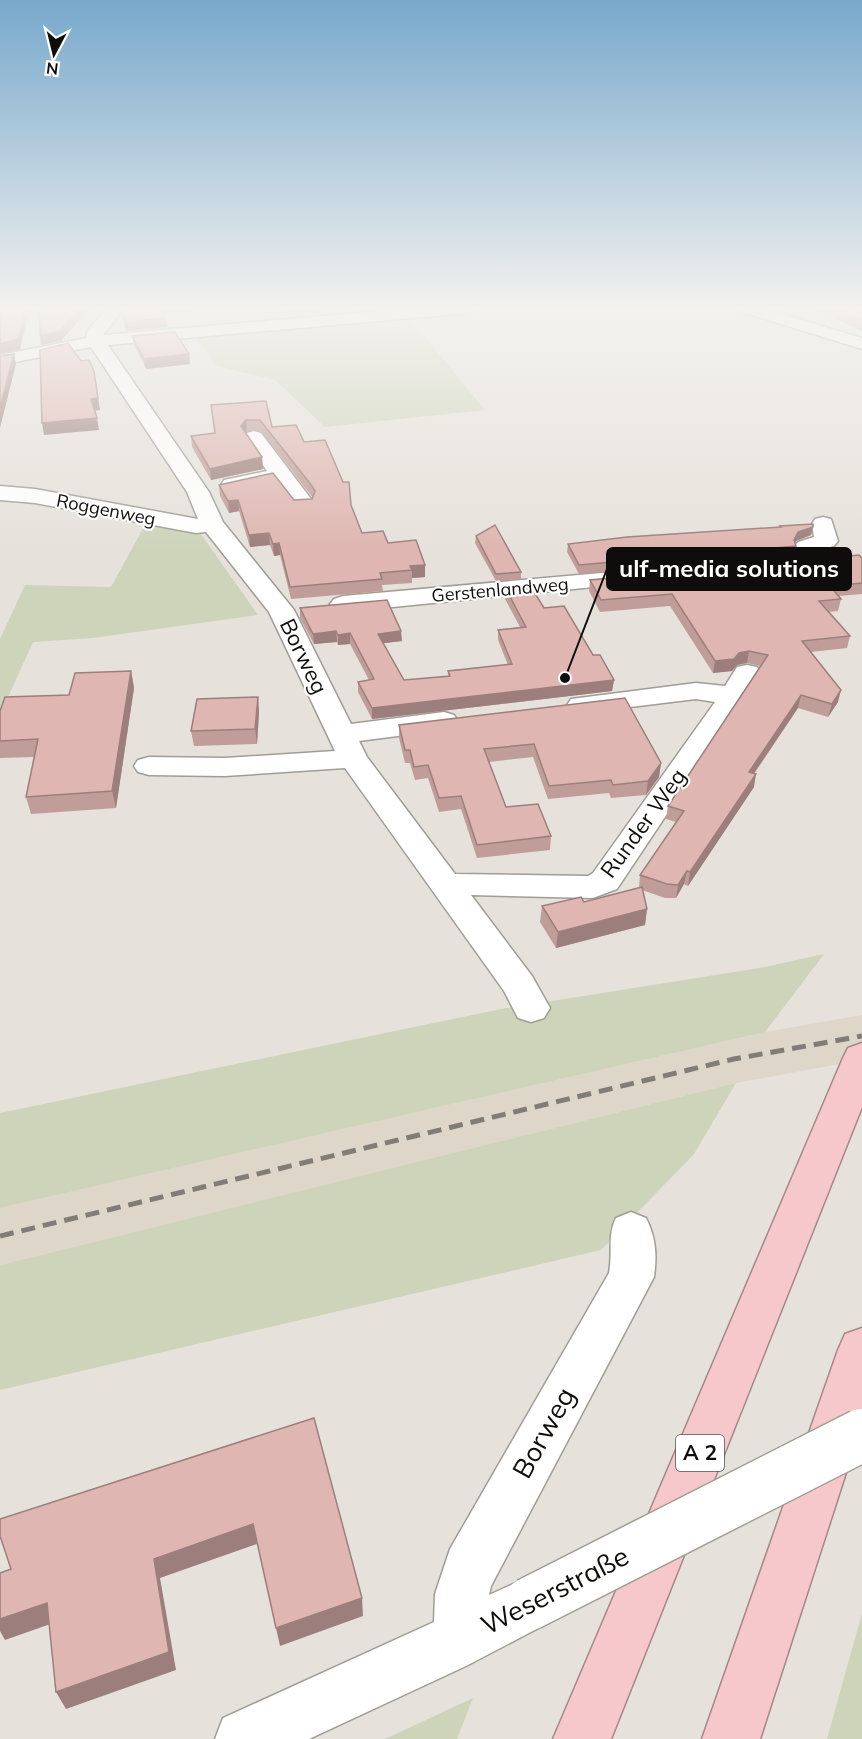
<svg xmlns="http://www.w3.org/2000/svg" width="862" height="1739" viewBox="0 0 862 1739" font-family="Mulish,sans-serif">
<rect width="100%" height="100%" fill="#e6e2db"/>
<path fill="#ded7c9" d="M862,1015v45l-126,23 -736,182v-57l765,-176z"/>
<g fill="#cdd4ba">
<path d="M407,315l78,95 -160,17 -50,-47 -59,-14 -20,-29z"/>
<path d="M146,523l52,7 60,85 -165,23 -60,4 -33,73v-76l25,-54 86,2z"/>
<path d="M824,954l-59,78 -765,176v-95l501,-104 264,-42z"/>
<path d="M736,1083l-42,71 -93,96 -601,140v-125z"/>
<path d="M862,1613v126h-35z"/>
<path d="M473,1698l-16,41h-72z"/>
</g>
<g fill="none" stroke-linecap="round" stroke-linejoin="round">
<g stroke="#a09d96" stroke-width="3">
<g id="minor">
<path d="M107,308h17l-21,27 312,-27h61l-8,5 -360,32 101,147 14,30 71,88 57,114 93,-12 10,3 4,6 -4,6 -10,3 -85,11 8,16 88,117 133,2 5,-3 122,-171 -19,-3 -115,14 -10,-2 -4,-6 4,-6 125,-16 29,3 12,-19 10,-2 10,2 4,6 -144,216 -24,9 -122,-3 61,81 18,32 -6,10 -13,4 -13,-4 -14,-27 -159,-223 -120,8 -76,-1 -11,-3 -4,-6 4,-6 11,-3 76,1 110,-7 -66,-139 -63,-80 -10,1 -161,-30 -35,-3v-14l35,3 163,30 -11,-27 -96,-145 -91,18v-10l86,-17 2,-8z"/>
<path d="M737,308h24l101,30v11l-123,-38z"/>
<path d="M254,431l7,2 50,66 3,5 -3,5h-16l-20,-27 -43,9 -8,-1 -3,-5 3,-5 43,-9 -23,-34 3,-4z"/>
<path d="M823,517l8,2 7,22 -4,5 -15,4 6,11 -4,5h-16l-11,-19 4,-5 16,-5 -2,-13 3,-5z"/>
<path d="M635,570l9,2 3,5 -3,5 -301,30 -9,-3 -4,-5 4,-5 9,-3z"/>
<path d="M631,1212l15,6c10,20 11,37 8,59l-163,309 -2,9 40,-18 19,8 8,19 -8,19 -82,43 -157,73h-94l8,-21 211,-96 1,-28 15,-45 159,-276c4,-22 -2,-37 7,-55z"/>
</g>
</g>
<g stroke="#a58788" stroke-width="3">
<g id="highway">
<path d="M862,1043v64l-251,632h-58l290,-681 5,-10z"/>
<path d="M862,1328v95l-102,316h-58l136,-389 7,-16z"/>
</g>
</g>
<use href="#minor" fill="#fff" fill-rule="evenodd"/>
<use href="#highway" fill="#f7c8cb" fill-rule="evenodd"/>
<path stroke="#807d78" stroke-width="5" stroke-dasharray="14 8" stroke-linecap="butt" d="M0,1236l734,-177 128,-23"/>
<g stroke="#a09d96" stroke-width="55" stroke-linecap="butt">
<path id="minor-bridge" d="M529,1604l333,-169"/>
</g>
<use href="#minor-bridge" stroke="#fff" stroke-width="52"/>
</g>
<g fill="#c09d98">
<path d="M284,308h84l-18,2 -63,3z"/>
<path d="M812,308h50v23z"/>
<path d="M118,309l45,4 4,14 -41,4 -4,-14h-2z"/>
<path d="M132,336l58,28 -44,5 -12,-24z"/>
<path d="M266,401l6,26 32,15 47,63 11,28 26,10 37,22v12l-13,1v5l-30,2 1,6 -92,8 -11,-44 -6,1 -4,-11 -20,2 -11,-36 -10,2 -9,-17 -1,-11 75,15 18,-1 1,-1 -52,-67h-14l-2,2 17,24 1,12 -52,11 -19,-33 -1,-11 24,-3z"/>
<path d="M780,526l33,1 -2,8 -15,6 -1,2 1,3 -1,8 -216,20 -12,-22 1,-8 211,-16z"/>
<path d="M476,536l45,36v7l-25,2 -21,-38z"/>
<path d="M862,558v36l-23,2 2,3 -3,12 -10,1 22,24 -3,12 -36,4 27,50 -10,15 -30,-9 -44,66v13l-66,99 -4,-2 -8,14h-11l-23,-8 5,19 -2,16 -89,23 -16,-26 2,-16 42,-4 55,-14 1,-13 36,-53 -10,-3 2,-13 92,-140 -13,-3 -10,2 -5,6 -19,2 -43,-67 -70,6 -11,-21 1,-11z"/>
<path d="M506,589l38,19 49,47 21,25 -2,11 -240,28 -14,-27v-10l11,-2 -19,-36 -12,1 -1,-3 -23,2 -14,-26v-10l102,33 -19,2 21,37 44,-4v-5l60,-6 -10,-25v-10l22,-3 -15,-28z"/>
<path d="M131,671l3,17 -18,120 -85,6 -5,-17 8,-40 -34,1v-47l69,-16z"/>
<path d="M258,697l1,15 -2,32 -63,2 -3,-15z"/>
<path d="M625,698l36,65 -2,14 -13,18 -35,3 -2,-5 -61,6 -15,-42 -44,5 17,45 45,29 -1,14 -73,8 -16,-49 -22,3 -11,-34 -13,2 -5,-17h-5l-6,-25v-13z"/>
</g>
<g fill="#9c7f7c">
<path d="M26,308h4l-10,41 -20,5v-10z"/>
<path d="M81,308h9l-29,33 -20,4 -1,-10z"/>
<path d="M158,308h61l-60,6z"/>
<path d="M350,308h18l-18,2z"/>
<path d="M166,318l1,9 -41,4 -1,-9z"/>
<path d="M14,354l2,10 -16,64v-20z"/>
<path d="M189,354l1,10 -44,5 -2,-10z"/>
<path d="M94,371l6,39 -7,1 -2,-12z"/>
<path d="M97,418l2,12 -55,5 -2,-12z"/>
<path d="M246,420l1,11 -5,6 -1,-11z"/>
<path d="M262,457l1,12 -52,11 -1,-11z"/>
<path d="M238,500l1,11 -10,2 -1,-12z"/>
<path d="M813,527l-2,8 -15,6 -4,7 2,-8 4,-8z"/>
<path d="M269,533l1,12 -20,2 -1,-12z"/>
<path d="M279,543l1,12 -6,1 -1,-12z"/>
<path d="M425,565v12l-13,1v-8l-2,-4z"/>
<path d="M336,631l1,11 -23,2 -1,-10z"/>
<path d="M401,631l1,10 -24,3v-10z"/>
<path d="M350,633v11l-12,1v-10z"/>
<path d="M749,651l-2,12 -10,2 -5,6 -19,2 2,-12 24,-8z"/>
<path d="M131,671l3,17 -18,120 -4,-17z"/>
<path d="M614,680l-2,11 -240,28v-11z"/>
<path d="M841,690l-3,12 -10,15 4,-13z"/>
<path d="M801,695l-3,13 -52,77 3,-13z"/>
<path d="M258,697l1,15 -2,32 -2,-15z"/>
<path d="M661,763l-2,14 -13,18 2,-14z"/>
<path d="M756,774l-2,13 -66,99 2,-14z"/>
<path d="M687,871l-3,13 -8,14 2,-13z"/>
<path d="M647,909l-2,16 -89,23 2,-16z"/>
<path d="M253,1524l4,20 -97,34 16,92 -110,39 -10,-17 98,-133z"/>
<path d="M362,1598l1,18 -83,30 -4,-18z"/>
<path d="M47,1603l9,19 -51,18 -5,-9v-12z"/>
</g>
<g fill="#dfb6b1" stroke="#9c7f7c" stroke-width="1.5">
<path d="M0,308h26l-8,31 -18,5z"/>
<path d="M39,308h42l-22,24 -19,3z"/>
<path d="M119,308h41l6,10 -41,4 -4,-14 -3,1z"/>
<path d="M835,308h27v12z"/>
<path d="M175,332l14,22 -45,5 -12,-23z"/>
<path d="M68,343l13,18 8,-1 5,11 4,27 -7,1 6,19 -55,5 -2,-73z"/>
<path d="M14,354l-14,54v-52z"/>
<path d="M266,401l6,26 24,-2 8,17 21,-2 18,42h6l2,23 11,28 21,-2 5,12 28,-3 9,25 -15,1 2,4 -32,3 2,6 -92,8 -11,-44 -6,1 -4,-11 -20,2 -11,-35 -10,1 -9,-16 54,-12 21,27 18,-1 3,-8 -3,-5 -52,-66h-14l-5,6 21,31 -52,12 -19,-33 24,-3 -4,-28z"/>
<path d="M813,524v3l-15,5 -4,8 2,6 -217,19 -11,-21 59,-7 154,-10 -1,-1z"/>
<path d="M495,525l26,47 -25,2 -20,-38z"/>
<path d="M859,555l3,3v25l-32,3 11,13 -22,2 31,35 -48,5 39,49 -9,14 -31,-9 -52,77 7,2 -66,98 -3,-1 -9,14 -11,-1 -27,-9 44,-64 -16,-5 100,-151 -19,-4 -10,2 -5,6 -19,2 -43,-67 -71,6 -11,-20z"/>
<path d="M531,587l13,21 20,-2 29,49h7l14,25 -242,28 -14,-26 16,-3 -24,-46 -12,2 -2,-4 -23,3 -13,-26 87,-8 14,31 -23,3 26,46 46,-4 -2,-5 64,-7 -14,-34 28,-3 -20,-38z"/>
<path d="M131,671l-19,120 -86,6 12,-58 -38,2v-30l5,-14 64,-2 6,-22z"/>
<path d="M258,697l-3,32 -64,2 6,-32z"/>
<path d="M625,698l36,65 -13,18 -35,4 -2,-5 -62,6 -15,-42 -50,5 22,58 32,-3 13,32 -74,9 -16,-49 -22,2 -11,-33 -14,2 -4,-17h-5l-6,-25z"/>
<path d="M642,887l5,22 -89,23 -16,-26 39,-9 3,5z"/>
<path d="M314,1418l48,180 -86,30 -23,-104 -99,35 15,93 -113,40 -9,-89 -47,16v-46l11,-4 -11,-33v-17z"/>
</g>
<linearGradient id="sky" x2="0" y2="1"><stop stop-color="#77a8cc"/><stop offset="0.56" stop-color="#f4f2ef"/><stop offset="1" stop-color="#f4f2ef" stop-opacity="0"/></linearGradient>
<rect width="862" height="551" fill="url(#sky)"/>
<g text-anchor="middle" stroke-width="4.5" stroke-linejoin="round" paint-order="stroke">
<g font-size="18" fill="#0e0d0b" stroke="#fff">
<text transform="translate(106 510) rotate(11)" y="6">Roggenweg</text>
<text transform="translate(500 590) rotate(-5)" y="6">Gerstenlandweg</text>
</g>
<rect fill="#fff" stroke="#565654" stroke-width="1.5" x="676" y="1435" width="48" height="36" rx="4.5"/>
<g font-size="21" font-weight="bold" fill="#0e0d0b">
<text x="700" y="1460">A 2</text>
</g>
<g font-size="22" fill="#0e0d0b" stroke="#fff">
<text transform="translate(304 656) rotate(64)" y="8">Borweg</text>
<text transform="translate(643 823) rotate(-54)" y="8">Runder Weg</text>
</g>
<g font-size="27" fill="#0e0d0b" stroke="#fff">
<text transform="translate(544 1433) rotate(-61)" y="9">Borweg</text>
<text transform="translate(555 1591) rotate(-27)" y="9">Weserstraße</text>
</g>
</g>
<path fill="none" stroke="#0e0d0b" stroke-width="2" d="M565 678L607 569"/>
<circle fill="#0e0d0b" stroke="#fff" stroke-width="2" cx="565" cy="678" r="6"/>
<rect fill="#0e0d0b" stroke="#0e0d0b" stroke-width="2" x="607" y="548" width="244" height="42" rx="6"/>
<g font-size="24" text-anchor="middle" font-weight="bold" fill="#fff">
<text x="729" y="577">ulf-media solutions</text>
</g>
<g transform="translate(54 54) rotate(187)" stroke="#ffffff" stroke-width="4.5" paint-order="stroke">
<path d="M0-4.5L10 22L0 15L-10 22Z" fill="#0e0d0b"/>
<text y="-9" font-size="16" font-weight="bold" text-anchor="middle" fill="#0e0d0b">N</text>
</g>
</svg>
